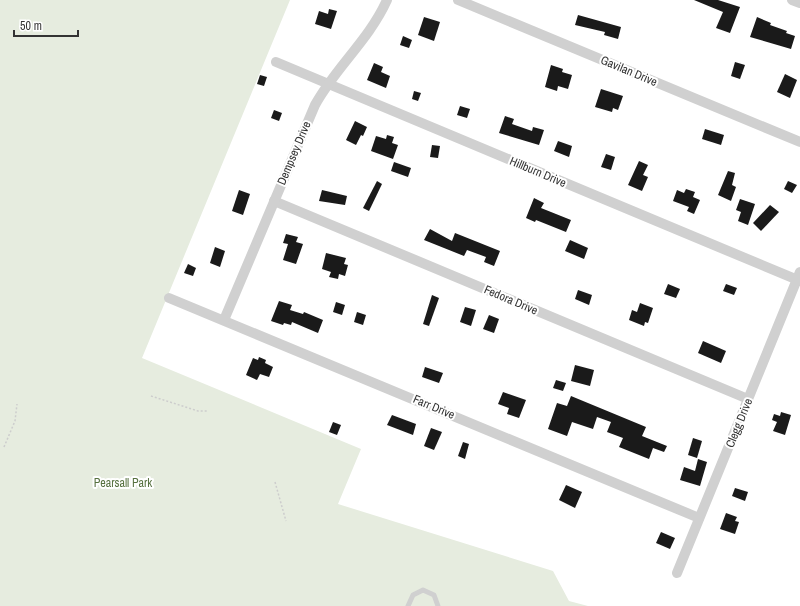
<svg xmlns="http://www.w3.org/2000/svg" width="800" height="606" viewBox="0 0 800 606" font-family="'Archivo Narrow',sans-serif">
<rect width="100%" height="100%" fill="#fff"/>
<path fill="#e6ecdf" d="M0,0h290l-148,358 219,91 -23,55 215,67 16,30 19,5h-588z"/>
<g fill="#1a1a1a">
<path d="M694,0h24l22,7 -10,26 -14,-5 7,-16z"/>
<path d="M329,9l8,2 -6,18 -16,-5 4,-13 9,3z"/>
<path d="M578,15l43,12 -3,12 -14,-4 1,-3 -30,-7z"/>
<path d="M424,17l16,5 -6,19 -16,-6z"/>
<path d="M757,17l14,6 -1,2 17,6 -1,2 9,3 -4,13 -41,-12z"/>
<path d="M403,36l9,4 -3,8 -9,-3z"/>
<path d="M735,62l10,3 -5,14 -9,-3z"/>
<path d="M374,63l9,4 -2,5 9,4 -4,12 -19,-8z"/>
<path d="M551,65l12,4 -1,3 10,3 -4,14 -10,-3 -1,5 -12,-4z"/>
<path d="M785,74l12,6 -7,18 -13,-6z"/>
<path d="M260,75l7,2 -3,9 -7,-2z"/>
<path d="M601,89l22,7 -5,14 -5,-2 -1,4 -17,-5z"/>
<path d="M414,91l7,2 -3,8 -6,-2z"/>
<path d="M460,106l10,3 -3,9 -10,-3z"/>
<path d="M274,110l8,3 -3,8 -8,-3z"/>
<path d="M505,116l9,3 -2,5 20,7 1,-4 11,3 -5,15 -40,-12z"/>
<path d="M355,121l12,6 -4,9 -2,-1 -5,10 -10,-5z"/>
<path d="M705,129l19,6 -3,10 -19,-6z"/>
<path d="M387,135l7,2 -2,6 6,2 -5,14 -22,-8 5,-15 10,3z"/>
<path d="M558,141l14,5 -3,11 -15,-6z"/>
<path d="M432,145l8,1 -2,12 -8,-1z"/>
<path d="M606,154l9,3 -4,13 -10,-3z"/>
<path d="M639,161l9,4 -5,10 5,2 -6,14 -14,-6z"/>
<path d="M394,162l17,6 -3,9 -17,-6z"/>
<path d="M728,171l7,2 -3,12 4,2 -5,14 -13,-6z"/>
<path d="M377,181l5,3 -13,27 -6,-3z"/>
<path d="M788,181l9,4 -5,8 -8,-4z"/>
<path d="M686,189l9,3 -2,5 7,3 -6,14 -7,-3 2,-4 -16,-6 4,-11 7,3z"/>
<path d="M239,190l11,4 -7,21 -11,-4z"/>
<path d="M322,190l25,6 -2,9 -26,-4z"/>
<path d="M534,198l10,5 -3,5 30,12 -5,12 -30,-12 -1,2 -9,-4z"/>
<path d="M740,199l15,5 -7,21 -10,-4 3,-9 -5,-2z"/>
<path d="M770,205l9,7 -18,19 -8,-8z"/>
<path d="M430,229l22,12 3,-8 45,18 -6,15 -10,-4 2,-5 -19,-7 -3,6 -40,-16z"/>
<path d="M286,234l12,3 -2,5 7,2 -7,20 -13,-4 5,-16 -5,-1z"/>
<path d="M570,240l18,8 -4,11 -19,-8z"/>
<path d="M215,247l10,4 -5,16 -10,-4z"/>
<path d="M326,253l20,5 -2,6 4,1 -3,11 -6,-2 -1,5 -9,-2 2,-5 -9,-3z"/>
<path d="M188,264l8,4 -3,8 -9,-3z"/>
<path d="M668,284l12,5 -4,9 -12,-4z"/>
<path d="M726,284l11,4 -3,7 -11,-4z"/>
<path d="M578,290l14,5 -3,10 -14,-6z"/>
<path d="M432,295l7,3 -10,28 -6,-2z"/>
<path d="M279,301l13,4 -2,5 13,4 1,-2 19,8 -5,13 -26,-11 -1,3 -7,-2 -1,2 -12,-4z"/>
<path d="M336,302l9,3 -3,10 -9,-3z"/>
<path d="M640,303l13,5 -5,15 -3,-1 -1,4 -15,-6 3,-10 5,2z"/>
<path d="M465,307l11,3 -5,16 -11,-4z"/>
<path d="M357,312l9,3 -3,10 -9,-3z"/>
<path d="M489,315l10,4 -5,14 -11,-4z"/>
<path d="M703,341l23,10 -5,12 -23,-10z"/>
<path d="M259,357l7,3 -1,3 8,4 -4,10 -9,-3 -3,6 -11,-5 7,-17 5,2z"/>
<path d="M575,365l19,5 -4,16 -19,-5z"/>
<path d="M425,367l18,6 -4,10 -17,-6z"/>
<path d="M556,380l10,3 -3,8 -10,-3z"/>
<path d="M503,392l23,8 -7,18 -12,-4 2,-6 -11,-4z"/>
<path d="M571,396l75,31 -4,9 25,10 -3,6 -11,-4 -4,11 -30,-12 4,-9 -16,-6 4,-10 -14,-5 -4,12 -21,-7 -5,14 -19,-7 9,-26 10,3z"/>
<path d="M781,412l10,3 -6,20 -12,-4 4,-9 -5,-2 2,-6 6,2z"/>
<path d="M392,415l24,9 -3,11 -26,-10z"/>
<path d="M333,422l8,3 -4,10 -8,-3z"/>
<path d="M431,428l11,4 -8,18 -10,-4z"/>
<path d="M693,438l9,3 -5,17 -9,-3z"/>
<path d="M463,442l6,2 -4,15 -7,-3z"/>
<path d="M698,459l9,3 -7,24 -20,-6 4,-13 11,4z"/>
<path d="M566,485l16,7 -7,16 -16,-8z"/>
<path d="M735,488l13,4 -3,9 -13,-5z"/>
<path d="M726,513l11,4 -2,4 4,1 -4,12 -15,-5z"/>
<path d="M661,532l14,6 -5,11 -14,-6z"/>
</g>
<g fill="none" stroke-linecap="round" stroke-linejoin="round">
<g stroke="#cdcdcd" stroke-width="1.5" stroke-dasharray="2 2" stroke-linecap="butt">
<path d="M151,396l47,15h9"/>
<path d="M4,447l11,-26 2,-17"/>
<path d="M275,482l11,39"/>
</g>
<path stroke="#d0d0d0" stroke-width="5" d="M408,606l5,-11 10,-5 11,5 4,11"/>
<g stroke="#d0d0d0" stroke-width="10">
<path d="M458,0l342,142"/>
<path d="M792,0l8,3"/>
<path d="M276,62l524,219"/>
<path d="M274,201l474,198"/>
<path d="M169,298l530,220"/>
<path d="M224,320l91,-215c20,-37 54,-65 72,-105"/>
<path d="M677,573l123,-301"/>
</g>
</g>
<g text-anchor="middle" stroke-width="4" stroke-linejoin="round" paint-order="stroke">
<g font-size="12" fill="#333" stroke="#fff">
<text transform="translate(629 71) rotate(23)" y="4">Gavilan Drive</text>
<text transform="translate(294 153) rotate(-67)" y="4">Dempsey Drive</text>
<text transform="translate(538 172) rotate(23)" y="4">Hillburn Drive</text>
<text transform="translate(511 300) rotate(23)" y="4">Fedora Drive</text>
<text transform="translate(434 407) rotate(23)" y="4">Farr Drive</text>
<text transform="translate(739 423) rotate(-68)" y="4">Clegg Drive</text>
</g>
<g font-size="12" fill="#56703f" stroke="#fff">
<text x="123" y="487">Pearsall Park</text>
</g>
</g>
<path d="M14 30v6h64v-6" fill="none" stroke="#333333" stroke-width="2"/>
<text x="20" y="30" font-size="12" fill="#333333" stroke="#ffffff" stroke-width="3" paint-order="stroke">50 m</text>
</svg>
